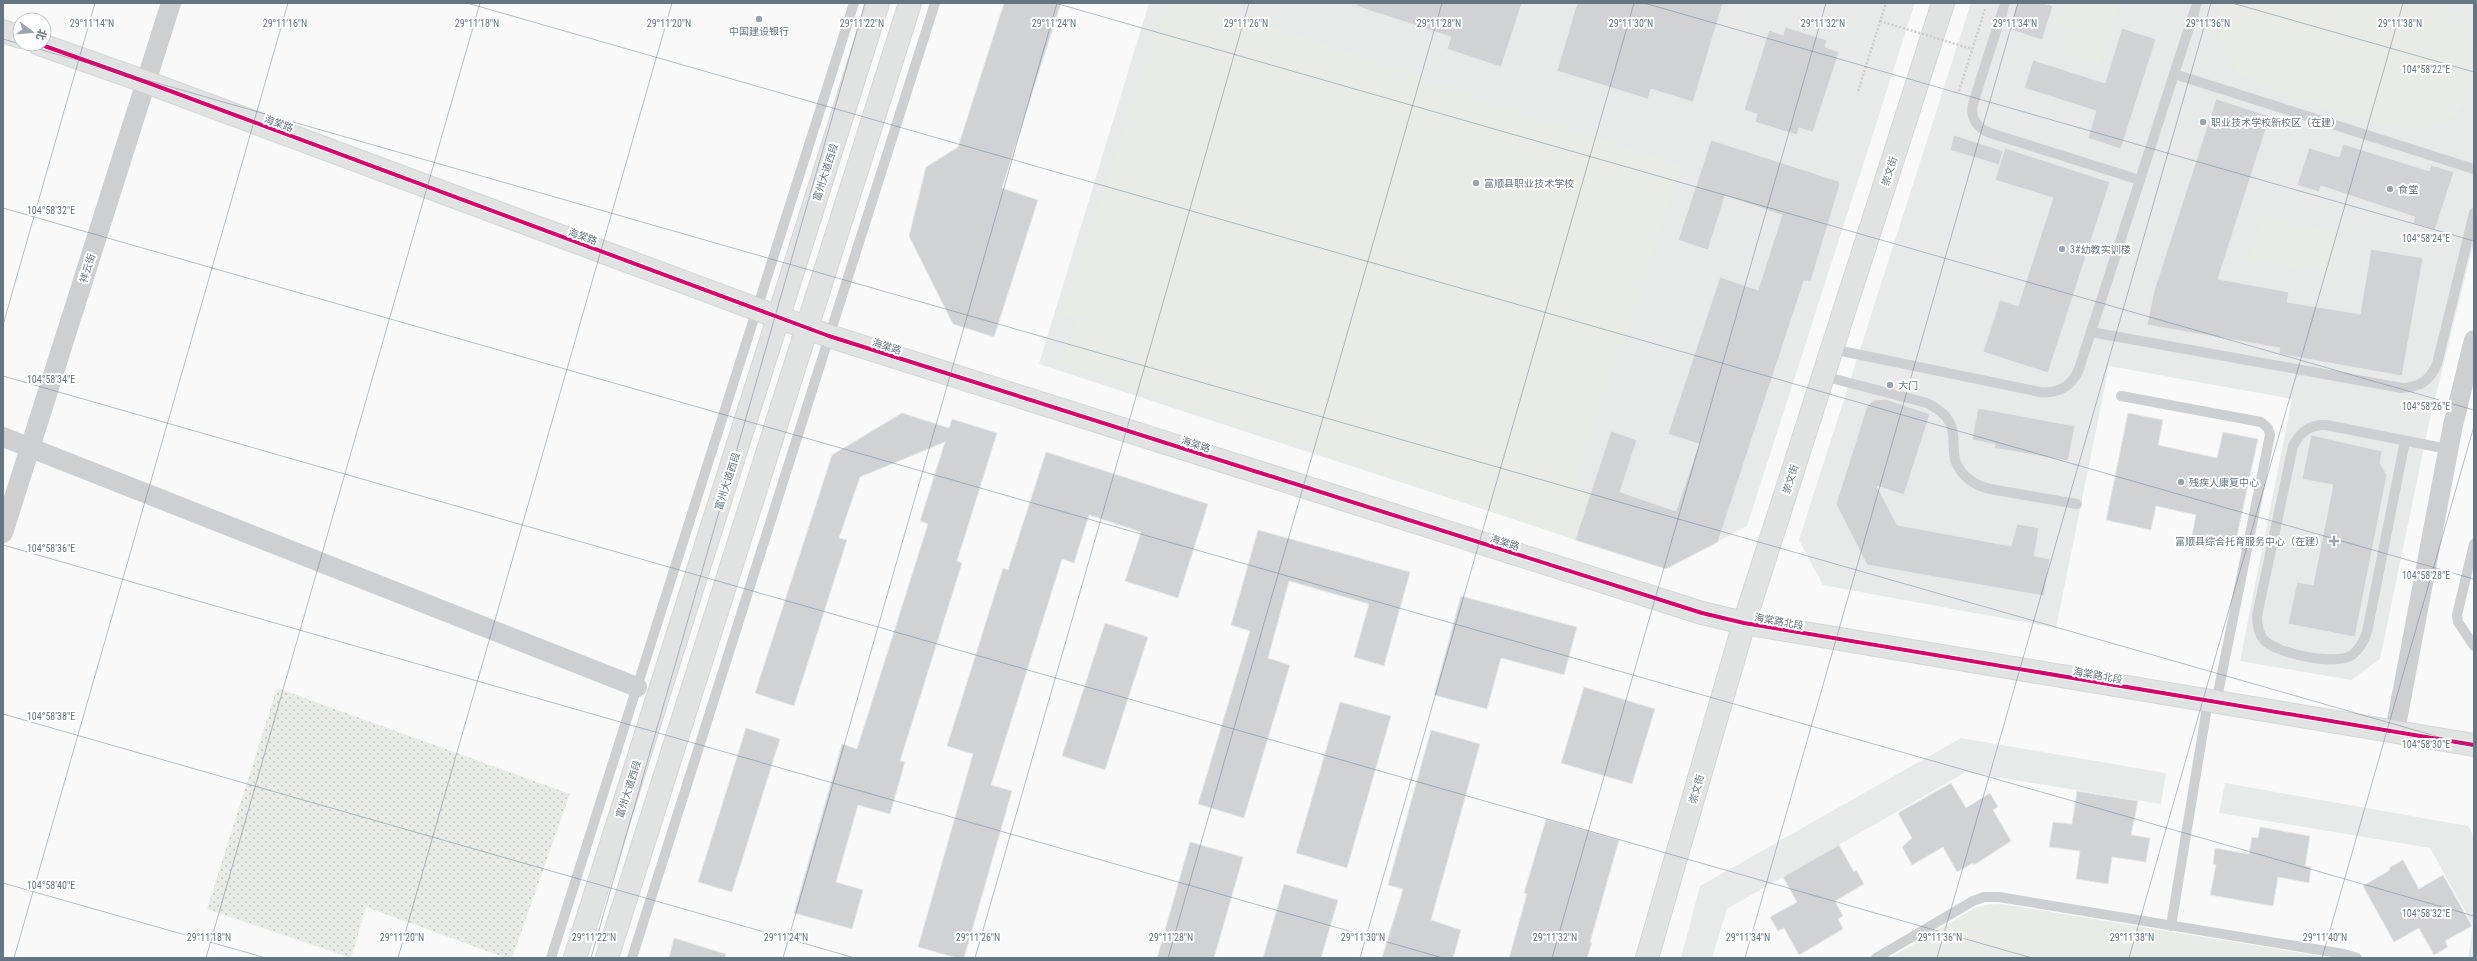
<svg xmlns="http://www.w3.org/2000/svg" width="2477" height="961" viewBox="0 0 2477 961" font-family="'Roboto Condensed','Noto Sans SC',sans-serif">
<defs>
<pattern id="park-dots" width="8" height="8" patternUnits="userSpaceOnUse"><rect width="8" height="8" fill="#e8ebe6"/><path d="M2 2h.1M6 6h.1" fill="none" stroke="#c0c3c0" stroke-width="1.8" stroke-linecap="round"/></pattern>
</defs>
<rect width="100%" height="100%" fill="#f9f9f9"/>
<g fill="#e8e9e9">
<path d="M1149,3h766l-168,523 -81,43 -627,-205z"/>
<path d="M1971,3h503v239l-45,181 -49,236 -29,21 -111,-19 52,-262 -183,-33 -53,262 -233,-43 -24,-45z"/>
<path d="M1961,738l205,35 -5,31 -195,-32 -239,137 -15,49h-31l19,-72z"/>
<path d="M2225,783l243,43 6,10v122h-6l5,-33 -43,-77 -211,-35z"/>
</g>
<g fill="#e8ebe6">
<path d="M1170,3h29l480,164 -109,320 20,7 -15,46 -512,-176 16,-45 -15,-6z"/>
<path d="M2066,3h52l-19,59 -36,-11 7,-22 -11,-4z"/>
<path d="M2224,3h221c25,19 29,32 29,62 0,18 -3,30 -16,44 -36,40 -94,10 -136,-3 -25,-9 -57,-14 -78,-31 -20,-18 -28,-47 -20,-72z"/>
<path d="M2264,220l74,13 -8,40 -79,-14z"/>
<path d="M1998,904l16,2 318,52h-442l85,-50 10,-3z"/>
</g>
<path fill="url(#park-dots)" d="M277,688l293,106 -58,164h-6l-140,-51 -15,51 -144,-49z"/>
<g fill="#d0d2d3" stroke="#e8e8e8">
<path d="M1004,3h57l-59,185 36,12 -44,137 -41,-13 -44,-88 17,-69 32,-20z"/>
<path d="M1357,3h165l-21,64 -54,-18 4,-12 -95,-31z"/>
<path d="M1577,3h146l-30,99 -42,-13 -3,10 -91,-28z"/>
<path d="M2017,3h26l10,3 -11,34 -33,-11z"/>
<path d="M1785,27l42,13 -2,7 14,5 -26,80 -14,-4 -2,7 -42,-13 2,-8 -13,-4 25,-80 14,5z"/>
<path d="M2122,28l34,11 -35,110 -33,-11 8,-27 -72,-23 9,-28 72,23z"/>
<path d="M2216,99l54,17 -52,163 71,13 -2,10 73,12 11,-65 52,9 -21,118 -123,-22 1,-6 -133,-23 7,-34z"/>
<path d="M1954,135l49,16 -4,14 -49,-15z"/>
<path d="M1711,140l127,41 2,3 -29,97h-7l-86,261 -52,27 -91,-29 36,-109 26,9 -17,52 56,19 23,-67 -31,-10 52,-157 38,13 24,-75 -57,-19 -17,54 -30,-10z"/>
<path d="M2343,144l86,27 2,-6 23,7 -19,58 -22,-7 2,-6 -94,-31 -2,6 -22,-7 12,-37 30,9z"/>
<path d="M2005,148l105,34 -62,191 -65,-21 17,-52 18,6 35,-108 -58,-18z"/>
<path d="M1885,399l45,15 -26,81 -27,-9 20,39 114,21 6,-22 22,4 -5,28 16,3 -6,37 -177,-31 -31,-61 31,-98 7,-6z"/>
<path d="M1978,408l97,18 -7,35 -74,-13 1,-4 -23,-4z"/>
<path d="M902,413l47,15 3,-9 45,14 -40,128 5,2 -62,198 5,1 -15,52 -32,-9 -22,77 27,8 -11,39 -58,-16 48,-169 15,5 71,-225 -8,-3 25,-79 -85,35 -21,61 8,2 -53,166 -39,-13 77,-238z"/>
<path d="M2128,413l35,7 -5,25 59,13 6,-26 35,7 -23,106 -43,-10 4,-20 -40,-9 -5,24 -45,-10z"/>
<path d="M2311,435l71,16 -2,12 7,12 -32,162 -67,-13 9,-42 16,3 20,-100 -31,-6z"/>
<path d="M1046,452l162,52 -30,94 -53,-17 16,-49 -52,-17 -15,48 -12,-4 -71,226 21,6 -48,167h-7l-39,-11 55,-193 -26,-8 56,-178 5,2z"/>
<path d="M1258,530l152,42 -26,94 -30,-9 15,-53 -80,-23 -21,77 22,7 -46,153 -46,-14 52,-173 -19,-6z"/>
<path d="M1461,596l116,31 -13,48 -63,-17 -14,51 -53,-14z"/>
<path d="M1105,623l43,14 -43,133 -43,-14z"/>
<path d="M1584,687l71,22 -23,75 -71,-21z"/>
<path d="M1340,702l51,14 -44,152 -51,-15z"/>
<path d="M746,728l34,11 -48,153 -34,-10z"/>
<path d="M1431,730l49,14 -49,176 30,10 -8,28h-71l21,-69 -15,-4z"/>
<path d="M1951,783l15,25 24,-15 8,14 -5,3 18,31 -37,24 -1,-2 -16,9 -14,-25 -31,18 -10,-18 10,-9 -14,-25z"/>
<path d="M2077,791l61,10 -7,34 19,3 -4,24 -34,-5 -4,27 -32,-5 4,-28 -31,-4 4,-25 19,2z"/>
<path d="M1546,819l73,21 -29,102h2l-5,16h-78l18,-64 -3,-1z"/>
<path d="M2260,827l50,9 -5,30 6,1 -2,16 -31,-6 -5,29 -63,-11 6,-30 -3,-1 2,-16 34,6 3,-17 6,1z"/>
<path d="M1190,842l53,15 -29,101h-57z"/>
<path d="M1839,845l15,27 2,-2 8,14 -29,17 8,15 -5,3 5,10 -44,26 -15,-27 -6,3 -8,-14 27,-15 -14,-25z"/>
<path d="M2403,860l16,29 24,-14 29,51 -27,15 3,6 -14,8 -15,-27 -25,14 -31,-56 27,-16 -1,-2z"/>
<path d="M1284,884l54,16 -17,58h-58z"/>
<path d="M674,938l52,16 -1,4h-56z"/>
</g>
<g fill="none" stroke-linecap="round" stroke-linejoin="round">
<g stroke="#d5d6d7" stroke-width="24">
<g id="secondary">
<path d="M3,31l17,6"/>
<path d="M39,44l107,38 683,254 873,277 42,10 730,122"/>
<path d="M1647,958l97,-335 199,-620"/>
</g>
</g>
<g stroke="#d5d6d7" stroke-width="24">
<g id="primary">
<path d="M575,958l303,-955"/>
<path d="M607,958l303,-955"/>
</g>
</g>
<g stroke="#cbcccd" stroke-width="2.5" stroke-dasharray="2 2" stroke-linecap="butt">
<path d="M1858,91l28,-88"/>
<path d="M1959,91l26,-82"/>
</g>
<g stroke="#cecfd0" stroke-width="10">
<path d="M2005,3l-32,101c-3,14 4,24 17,29l150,47"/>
<path d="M2174,74l300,95"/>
<path d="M2091,332l311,56c19,-1 28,-8 35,-24l37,-151"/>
<path d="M1832,349l208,43c18,2 32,-6 39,-23l118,-366"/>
<path d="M1823,376l104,27c9,5 18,10 23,20 5,9 3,20 4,31 2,18 18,31 36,35l87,15"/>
<path d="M2121,396l140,26 7,6 2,7 -54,268"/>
<path d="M2405,441l-38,191c-3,9 -7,17 -15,23 -16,11 -75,-1 -88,-15 -6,-7 -7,-15 -7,-24l36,-170c7,-14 17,-22 33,-21l122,24"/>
<path d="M2474,544l-17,71 1,7 16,24"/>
<path d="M2171,926l37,-225"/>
<path d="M551,958l303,-955"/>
<path d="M632,958l303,-955"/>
<path d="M1876,958l97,-57 11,-4h15l345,57 13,4"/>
</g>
<g stroke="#cecfd0" stroke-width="20">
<path d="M3,437l634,250"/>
<path d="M3,533l168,-530"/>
<path d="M2395,731l58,-306 21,-85"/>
</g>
<use href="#secondary" stroke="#e1e2e2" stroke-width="22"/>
<use href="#primary" stroke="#e1e2e2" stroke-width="22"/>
<path stroke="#cbcccd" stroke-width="2.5" stroke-dasharray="2 2" stroke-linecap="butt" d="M1880,21l92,28"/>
<g stroke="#fff" stroke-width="6">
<path id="cycleway" d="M39,44l107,38 683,254 873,277 42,10 730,122"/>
</g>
<use href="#cycleway" stroke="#d6006c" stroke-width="4"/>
</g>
<path fill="none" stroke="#657683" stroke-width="1" stroke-opacity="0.45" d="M467,3l2007,576M1055,3l1419,407M1644,3l830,238M2232,3l242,69M3,39l17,5M21,44l2453,703M3,208l2471,708M3,325l92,-322M3,376l2029,582M3,545l1440,413M3,714l852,244M3,883l263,75M14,958l274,-955M206,958l274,-955M398,958l274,-955M591,958l274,-955M783,958l274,-955M975,958l274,-955M1168,958l274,-955M1360,958l274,-955M1552,958l274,-955M1745,958l273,-955M1937,958l274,-955M2129,958l274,-955M2322,958l152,-532"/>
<g fill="#99a4ac" stroke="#fff" stroke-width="1.5">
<circle cx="759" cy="19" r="4"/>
<circle cx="2203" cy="122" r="4"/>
<circle cx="1476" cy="183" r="4"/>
<circle cx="2390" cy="189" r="4"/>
<circle cx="2062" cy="249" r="4"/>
<circle cx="1890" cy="385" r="4"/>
<circle cx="2181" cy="482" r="4"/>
<path d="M2332 535h4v4h4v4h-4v4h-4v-4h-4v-4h4z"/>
</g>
<g text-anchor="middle" stroke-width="4" stroke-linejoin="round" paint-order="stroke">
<g font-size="10" fill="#657683" stroke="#fff" text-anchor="start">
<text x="759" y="35" text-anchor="middle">中国建设银行</text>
<text x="2211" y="126">职业技术学校新校区（在建）</text>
<text x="1484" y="187">富顺县职业技术学校</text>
<text x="2398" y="193">食堂</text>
<text x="2070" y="253">3#幼教实训楼</text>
<text x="1898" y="389">大门</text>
<text x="2189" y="486">残疾人康复中心</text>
<text x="2325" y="545" text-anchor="end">富顺县综合托育服务中心（在建）</text>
</g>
<g font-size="10" fill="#657683" stroke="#fff">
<text transform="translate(279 123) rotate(20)" y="4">海棠路</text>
<text transform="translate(1889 171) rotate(-72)" y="4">崇文街</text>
<text transform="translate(825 172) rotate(-72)" y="4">富州大道西段</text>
<text transform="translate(583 236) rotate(20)" y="4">海棠路</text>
<text transform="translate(87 268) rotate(-72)" y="4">祥云街</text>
<text transform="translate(887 346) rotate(18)" y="4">海棠路</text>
<text transform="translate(1196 444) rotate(18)" y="4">海棠路</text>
<text transform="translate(1790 479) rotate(-72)" y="4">崇文街</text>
<text transform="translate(727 481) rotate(-72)" y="4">富州大道西段</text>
<text transform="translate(1505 542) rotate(18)" y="4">海棠路</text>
<text transform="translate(1779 621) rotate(10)" y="4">海棠路北段</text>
<text transform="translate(2098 675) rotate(10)" y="4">海棠路北段</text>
<text transform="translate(628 789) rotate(-72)" y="4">富州大道西段</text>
<text transform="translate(1696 789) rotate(-74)" y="4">崇文街</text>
</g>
</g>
<g font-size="10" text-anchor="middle" fill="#657683" stroke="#fff" stroke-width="4" stroke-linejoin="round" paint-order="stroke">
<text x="92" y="27">29°11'14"N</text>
<text x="285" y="27">29°11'16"N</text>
<text x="477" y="27">29°11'18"N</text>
<text x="669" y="27">29°11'20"N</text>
<text x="862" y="27">29°11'22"N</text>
<text x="1054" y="27">29°11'24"N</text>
<text x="1246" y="27">29°11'26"N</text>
<text x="1439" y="27">29°11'28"N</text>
<text x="1631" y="27">29°11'30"N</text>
<text x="1823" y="27">29°11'32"N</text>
<text x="2015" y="27">29°11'34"N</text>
<text x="2208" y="27">29°11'36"N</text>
<text x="2400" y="27">29°11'38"N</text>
<text x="2426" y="73">104°58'22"E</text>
<text x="51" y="214">104°58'32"E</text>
<text x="2426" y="242">104°58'24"E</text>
<text x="51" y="383">104°58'34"E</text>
<text x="2426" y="410">104°58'26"E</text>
<text x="51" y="552">104°58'36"E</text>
<text x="2426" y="579">104°58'28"E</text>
<text x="51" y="720">104°58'38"E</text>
<text x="2426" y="748">104°58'30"E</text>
<text x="51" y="889">104°58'40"E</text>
<text x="2426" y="917">104°58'32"E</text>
<text x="209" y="941">29°11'18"N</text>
<text x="402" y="941">29°11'20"N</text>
<text x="594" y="941">29°11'22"N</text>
<text x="786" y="941">29°11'24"N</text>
<text x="978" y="941">29°11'26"N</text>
<text x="1171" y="941">29°11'28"N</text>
<text x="1363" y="941">29°11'30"N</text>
<text x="1555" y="941">29°11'32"N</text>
<text x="1748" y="941">29°11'34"N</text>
<text x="1940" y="941">29°11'36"N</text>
<text x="2132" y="941">29°11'38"N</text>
<text x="2325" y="941">29°11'40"N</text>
</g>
<rect width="2477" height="961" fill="none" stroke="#657683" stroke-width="8"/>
<g transform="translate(32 32) rotate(106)"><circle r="19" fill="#ffffff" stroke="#c1c8cd"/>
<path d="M0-3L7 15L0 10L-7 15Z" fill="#99a4ac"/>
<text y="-6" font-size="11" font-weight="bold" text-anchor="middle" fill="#657683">北</text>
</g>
</svg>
